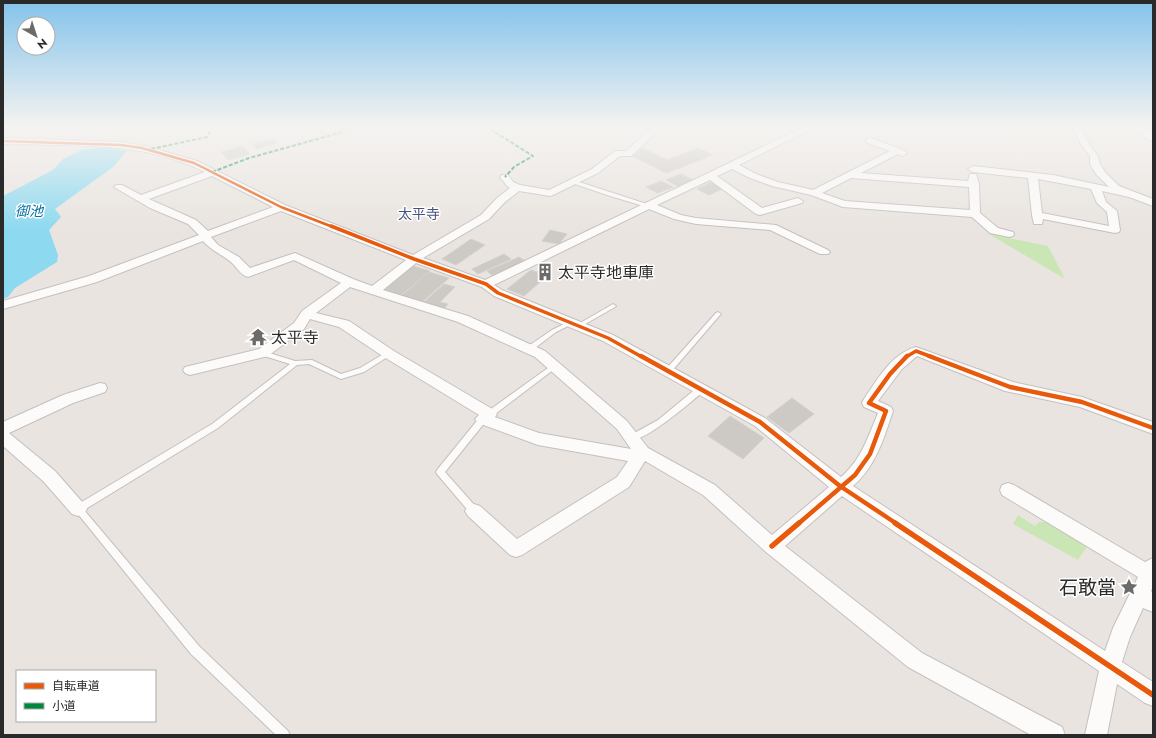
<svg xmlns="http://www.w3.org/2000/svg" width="1156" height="738" viewBox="0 0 1156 738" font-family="Jost,'Noto Sans JP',sans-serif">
<rect width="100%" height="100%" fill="#e9e4df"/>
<g fill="#cbe6b5">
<path d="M989,234l59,12 17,33z"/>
<path d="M1018,515l17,11 4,-4h11l38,23 -10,15 -65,-36z"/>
</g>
<path fill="#8dd9f0" d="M103,147l24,4 -14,16 -58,42 6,8 -12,13 9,25 -1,7 -42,26 -7,9 -5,2v-103l50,-26 10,-11 18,-9z"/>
<g fill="#cdcac6" stroke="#d4d0cb">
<path d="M273,139l5,4 -21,6 -5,-5z"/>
<path d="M242,146l8,8 -22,6 -7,-8z"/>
<path d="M643,148l24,12 31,-12 15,7 -47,18 -34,-17z"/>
<path d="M681,174l12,6 -15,6 -12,-6z"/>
<path d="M661,181l12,6 -15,6 -12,-6z"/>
<path d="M711,182l13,6 -15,7 -12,-6z"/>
<path d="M550,230l17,4 -8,10 -17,-3z"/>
<path d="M471,239l14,6 -29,20 -14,-6z"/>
<path d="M504,254l7,5 -33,15 -6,-5z"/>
<path d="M519,257l6,4 -32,15 -6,-5z"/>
<path d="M413,266l17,5 -30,25 -18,-6z"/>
<path d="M542,268l10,4 -5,4 -10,-4z"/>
<path d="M531,270l16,6 -23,20 -17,-7z"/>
<path d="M429,272l20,6 -28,25 -20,-7z"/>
<path d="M444,284l11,3 -15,15 8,2 -5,6 -21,-6z"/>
<path d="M792,398l22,16 -25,19 -22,-16z"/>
<path d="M730,416l34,22 -21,21 -35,-23z"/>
</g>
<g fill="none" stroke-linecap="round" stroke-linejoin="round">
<g stroke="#c2c0c1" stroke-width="2">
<g id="lane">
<path d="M572,181h4l77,25 -3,2 -43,-13 -35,-12z"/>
<path d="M613,304l3,2 -1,1 -35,20 -2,1 -3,-2z"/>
<path d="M718,312l3,2 -1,1 -49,57h-4l-2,-2 2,-2 49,-55z"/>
<path d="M570,321l3,2 -1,1 -16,8 -25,19h-4l-1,-2 1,-2 25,-17z"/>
<path d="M261,351h2l32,10 17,-1 29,14 19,-6 27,-16h2l3,2 -28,18 -23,7 -32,-15 -12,1 -79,63 -134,82 115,136 89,85 2,4h-14l-85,-81 -117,-145 1,-3 137,-82 78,-60 -29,-9 -1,-2z"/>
<path d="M552,365h2l3,2 -71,54 -41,51 32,36 1,3 -1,3 -3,1 -3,-1 -34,-40 -1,-2 1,-2 43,-53z"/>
<path d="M701,386l4,3 -1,2c-12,10 -61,53 -75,49l-1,-2 1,-2 29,-16 40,-33z"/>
</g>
</g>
<g stroke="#c2c0c1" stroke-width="2">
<g id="street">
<path d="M654,126h40l-4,2 -30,1 -29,27h-11l-22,17 -45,22 -3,1 -31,-5 -14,11 -16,17 -66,39 62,22 321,-154h11l-78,39 17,9 22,8 35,8 77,-39 -23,-8 -1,-2 1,-2 3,-1 31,11 6,4 -4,3 -5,-2 -37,19 107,8 2,-7h6l3,10 1,29 18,15 15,4 1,2 -1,2 -4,1 -19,-4 -18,-16 -129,-10 -32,-12 -39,-9 -22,-8 -18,-9 -15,7 45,32 36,-10 5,3 -1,2 -42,12 -4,-1 -46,-34 -53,25 24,10 15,3 80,7 52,25 2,2 -2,2h-8l-50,-24 -74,-6 -22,-5 -25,-10 -155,76 8,5 111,45 152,83 76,59c20,-17 27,-40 37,-64l-14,-6 -2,-4 2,-4c13,-19 28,-46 52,-52l97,35 69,15 71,25v12l-73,-27 -75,-16 -88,-35 -15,13 -24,32 13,6 2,4c-9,27 -17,55 -40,75l252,165 8,-23 25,-51 -136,-82 -2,-5 2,-5 6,-2 6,2 131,77 8,-4v28l-2,5 2,2v19l-10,-4 -13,29 -8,25 31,20v24l-8,-3 -28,-19 -10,51h-22l14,-64 -257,-175 -57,50 137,107 140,74 3,8h-34l-123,-68 -142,-115 -63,-57 -58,-34 -16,26 -107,68 -6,2 -6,-2 -42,-39 -3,-5 3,-5 6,-2 6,2 37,33 100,-62 11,-16 -90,-16 -60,-22 -3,-4 4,-4 -95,-58 -45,-30 -29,-8 -6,10 -36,27 -78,19 -5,-2 -2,-3 2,-3 74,-18 35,-26 8,-12 39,-28 -47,-23 -46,17c-8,-2 -11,-10 -17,-15 -10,-8 -19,-11 -28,-21l-106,41 -94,27v-8l86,-25 110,-41 -11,-11 -38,-16 -36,-21 2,-2h6l19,10 64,-23c-62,-32 -135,-26 -202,-28v-6l118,4 24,4 52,15 88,44 128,50 68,-40 16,-17 13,-10 -3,-2 -7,-9 2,-2h6l5,7 7,3 29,5 43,-21 23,-18h11zM212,176l61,31 -65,24 -12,-11 -47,-21zM851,178l118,9 1,23 -125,-9 -23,-8zM281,211l125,49 -34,26 -19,-7 -58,-26 -45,15 -11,-11 -21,-12 -7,-8zM416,263l66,24 12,9 109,45 152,85 74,61 -57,48 -57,-50 -67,-37 -21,-27 -82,-70 -77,-35 -85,-26zM350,287l108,35 77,35 82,72 14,20 -92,-16 -44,-16 2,-3 -3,-4 -100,-59 -45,-30 -33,-8z"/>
<path d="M1073,126h8l7,17 10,13 2,8 5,8 14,14 34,13v7l-24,-9 -27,-6 4,11 11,9 3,19 -1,2 -4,1 -72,-14 -1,5h-8l-2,-9 -4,-37 -55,-6 -5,-3 5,-3 80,9 56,12 -13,-13 -6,-10v-8l-10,-13zM1038,179l53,10 6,14 10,9 2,14 -67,-13z"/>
<path d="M1138,126h8l7,9v6l-7,-2z"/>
<path d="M100,383l5,1 2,4 -2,4 -32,11 -64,30 46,38 29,33 3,5 -3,5 -6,2 -6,-2 -29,-33 -40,-35v-24l60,-27z"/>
</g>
</g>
<use href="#lane" fill="#fcfbfa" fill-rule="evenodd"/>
<use href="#street" fill="#fcfbfa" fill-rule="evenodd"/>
<g stroke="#00873e" stroke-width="2" stroke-dasharray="4 2" stroke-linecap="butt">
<path d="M485,126l48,30 -19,11 -9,10"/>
<path d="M151,149l56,-12 5,-11"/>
<path d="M212,172l37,-14 90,-25 6,-4 1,-3"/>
</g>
<g stroke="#fff" stroke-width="4">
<path id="cycleway-far3" d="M3,141l118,4 21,3 52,15 87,44 52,20"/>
</g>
<g stroke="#fff" stroke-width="5.5">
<g id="cycleway-far2">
<path d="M331,226l83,33 72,25 12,9 110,45 34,19"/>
<path d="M906,357l10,-6 16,6"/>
</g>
</g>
<g stroke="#fff" stroke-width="7">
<g id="cycleway-far1">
<path d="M641,356l119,66 80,64 57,38"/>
<path d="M929,356l81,31 72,15 71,26"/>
<path d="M798,524l57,-49 15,-21 16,-43 -17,-8 21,-29 17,-18"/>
</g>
</g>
<g stroke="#fff" stroke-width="8">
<g id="cycleway">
<path d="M895,523l258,172"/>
<path d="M772,546l27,-23"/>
</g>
</g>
<use href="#cycleway-far3" stroke="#e8590c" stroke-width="2.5"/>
<use href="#cycleway-far2" stroke="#e8590c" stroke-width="3.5"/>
<use href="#cycleway-far1" stroke="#e8590c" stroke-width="4.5"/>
<use href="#cycleway" stroke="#e8590c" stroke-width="5.5"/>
</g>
<linearGradient id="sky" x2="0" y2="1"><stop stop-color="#83c3eb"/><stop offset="0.55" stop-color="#f5f3f1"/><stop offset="1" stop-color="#f5f3f1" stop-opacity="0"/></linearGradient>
<rect width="1156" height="230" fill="url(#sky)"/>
<defs>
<g id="building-bare" transform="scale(1.38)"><path d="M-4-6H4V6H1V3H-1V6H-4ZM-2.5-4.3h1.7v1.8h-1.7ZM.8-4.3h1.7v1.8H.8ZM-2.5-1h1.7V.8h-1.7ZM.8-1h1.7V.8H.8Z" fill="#6d6b69" stroke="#fff" stroke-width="2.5" paint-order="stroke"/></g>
<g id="temple-bare" transform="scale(1.38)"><path d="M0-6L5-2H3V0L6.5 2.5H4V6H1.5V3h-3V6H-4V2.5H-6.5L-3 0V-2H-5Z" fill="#6d6b69" stroke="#fff" stroke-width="2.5" paint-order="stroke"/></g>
<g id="sight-bare" transform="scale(1.38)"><path d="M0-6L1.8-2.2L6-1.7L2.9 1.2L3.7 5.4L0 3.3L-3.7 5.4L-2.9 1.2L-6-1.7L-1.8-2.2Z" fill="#6d6b69" stroke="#fff" stroke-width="2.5" paint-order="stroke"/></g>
</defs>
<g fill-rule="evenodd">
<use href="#building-bare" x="545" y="272"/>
<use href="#temple-bare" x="258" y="337"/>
<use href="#sight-bare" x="1129" y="587"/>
</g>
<g text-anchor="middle" stroke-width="3" stroke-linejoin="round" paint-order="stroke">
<g font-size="14" font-style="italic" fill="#0471a4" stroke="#fff">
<text x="29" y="216">御池</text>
</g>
<g font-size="14" fill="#47527e" stroke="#fff">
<text x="419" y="219">太平寺</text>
</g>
<g font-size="16" fill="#2a2a2a" stroke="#fff" text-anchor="start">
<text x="558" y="278">太平寺地車庫</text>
<text x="271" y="343">太平寺</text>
</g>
<g font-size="19" fill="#2a2a2a" stroke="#fff" text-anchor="end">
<text x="1116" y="594">石敢當</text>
</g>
</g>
<rect width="1156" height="738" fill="none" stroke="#2a2a2a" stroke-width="8"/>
<rect x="16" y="670" width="140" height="52" fill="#ffffff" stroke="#aaaaaa"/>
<rect x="24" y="683" width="20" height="6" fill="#e8590c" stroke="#aaaaaa"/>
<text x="52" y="690" font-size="12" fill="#2a2a2a">自転車道</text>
<rect x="24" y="703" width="20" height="6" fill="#00873e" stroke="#aaaaaa"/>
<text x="52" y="710" font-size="12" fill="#2a2a2a">小道</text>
<g transform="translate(36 36) rotate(141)"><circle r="19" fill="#ffffff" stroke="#aaaaaa"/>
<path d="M0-3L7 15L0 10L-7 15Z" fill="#6d6b69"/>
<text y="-6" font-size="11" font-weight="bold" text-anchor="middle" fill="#2a2a2a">N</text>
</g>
</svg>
